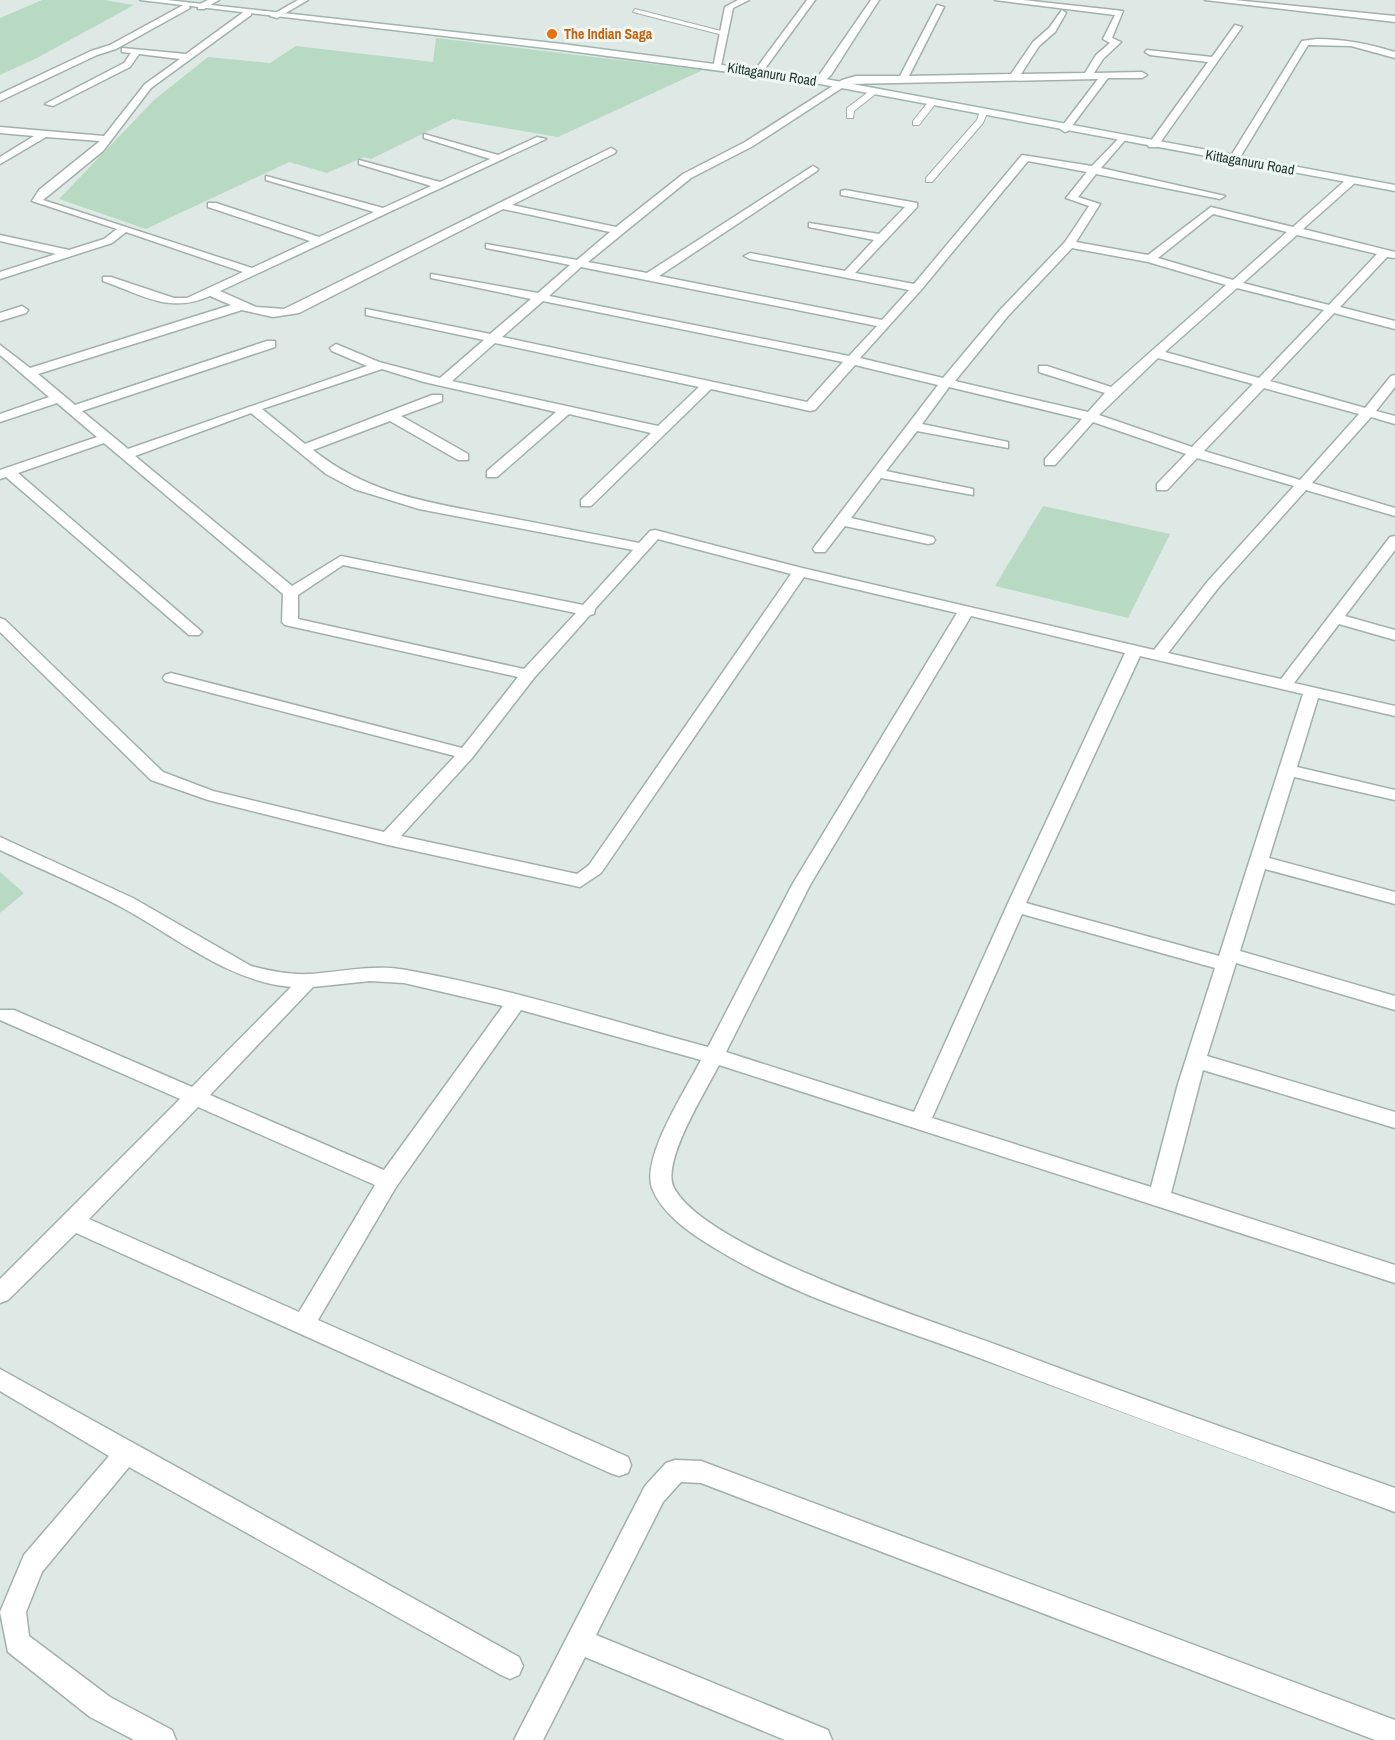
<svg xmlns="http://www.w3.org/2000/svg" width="1395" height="1740" viewBox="0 0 1395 1740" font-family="'Archivo Narrow',sans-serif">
<rect width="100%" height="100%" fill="#dee9e5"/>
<g fill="#b8dac3">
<path d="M42,0h62l30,5 -97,53 -37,17v-57z"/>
<path d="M436,38l267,32 -145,67 -105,-18 -82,40 -7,-2 -37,16 -38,-11 -143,67 -87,-30 95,-99 54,-43 62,6 26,-17 137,16z"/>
<path d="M1043,506l127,28 -42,84 -133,-32z"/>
<path d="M0,872l24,21 -24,20z"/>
</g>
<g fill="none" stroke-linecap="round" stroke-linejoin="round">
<g stroke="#a2b0ac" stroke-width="2">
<g id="lane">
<path d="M635,9l90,23 1,1 -3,2 -90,-23z"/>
<path d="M871,90l7,2 -24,19 -1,7h-6v-10z"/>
<path d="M929,101l7,2 -17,22h-6v-4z"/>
<path d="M980,111l7,2 -4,10 -51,59h-6v-4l51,-58z"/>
</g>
</g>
<g stroke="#a2b0ac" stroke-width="3">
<g id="street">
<path d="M208,0h11l-15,9h-6v-4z"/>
<path d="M298,0h10l-31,18 -7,-2z"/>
<path d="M738,0h11l-16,8 -12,58 -8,2 12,-61z"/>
<path d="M807,0h8l-54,74h-6v-4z"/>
<path d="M871,0h8l-48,75 -8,8h-6l-2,-2z"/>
<path d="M995,0h28l100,11 -11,27 9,4 -18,17 -9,14 48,-1 5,3 -5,3h-34l-40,53 -3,1 -5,-3 38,-50 -250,5 -95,62 -62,32 -103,84 59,11 166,-107 5,3 -1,2 -158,105 223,44 27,-30 -159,-31 -6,-3 6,-3 95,18 29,-31 -65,-13v-4l70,11 26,-27 -64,-12v-4l4,-1 72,13v4l-62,66 59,11 108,-129 70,11 29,-30 5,3 -25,29 124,28 -5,3 -124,-25 -18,23 22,7 -24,38 72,13 63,-48 82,20 55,-49h8v4l-53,47 92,23v6l-8,-1 -47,50 55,14v8l-61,-16 -64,68 95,27 26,-32 4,-1v12l-19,24 19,5v8l-24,-7 -59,66 83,25v8l-89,-26 -87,97 -51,66 113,26 109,-142 5,-1v14l-50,66 50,14v10l-56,-16 -45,59 101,23v10l-77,-18 -21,69 98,23v10l-101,-23 -25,81 126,34v12l-130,-35 -25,82 155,45v14l-159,-47 -29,93 188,56v16l-192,-58 -32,123 224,72v18l-676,-218c-12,24 -59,98 -45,123 34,63 263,134 334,161 128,48 258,94 387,139v24c-144,-52 -287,-105 -429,-159 -85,-31 -176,-58 -253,-106 -23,-14 -51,-33 -61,-59 -11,-31 35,-100 49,-128l-180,-50 -125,177 -78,133 310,137 3,8 -3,8 -9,3 -9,-3 -534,-240 -68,67 -8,3v-24l180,-180 -180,-79v-10h14l178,77 99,-100c-64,-6 -114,-50 -170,-80 -39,-21 -81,-38 -121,-57v-13l133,61 118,68c19,5 40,9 59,8 32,-2 64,-10 96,-4 102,18 202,50 302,77l84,-162 165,-272 -153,-36 -203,296 -21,14 -192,-42 -180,-45 -57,-20 -151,-148v-14l5,2 158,152 50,19 171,41 71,-76 -290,-75 -2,-3 2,-3 6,-2 291,75 56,-71 -233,-52 -3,-3 1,-28 -179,-151 -86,30 184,159 -3,3h-10l-183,-158 -6,2v-9l97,-33 -40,-34 -57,19v-8l49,-17 -49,-42v-10l30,23 201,-63 -21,-9c-41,18 -67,-1 -107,-15v-4h8l63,21h13l56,-26 -117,-40 -14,11 -112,36v-7l56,-18 -56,-13v-6l69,15 35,-11 13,-10 -85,-28 7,-11 61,-49 -54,-4 -46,27v-7l34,-21 -34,-3v-6l104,9 41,-52 35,-25 -41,-5 -9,13 -77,39 -8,-2 79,-41 7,-10 -9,-1v-4l64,6 59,-43h6v4l-100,73 -48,63 -60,49 209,68 58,-27 -102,-34v-4h8l103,34 55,-25 -108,-32v-4l117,32 48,-22 -72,-22v-4l81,22 50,-23 -66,-21v-4l74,21 39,-18 9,2 -326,152 36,16 28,2 327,-161 5,3 -1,2 -103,52 104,22 67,-53 62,-32 97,-62 14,-4h44l37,-71 7,2 -35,69 102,-2 22,-32 16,-14 13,-18 4,3 -11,19 -16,14 -18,28 64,-1 11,-18 14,-12 -7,-4 12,-24zM1028,161l59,11 -21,26 23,8 -24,36 -65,68 -57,68 -83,-20 61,-68zM503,209l107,23 -33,28 -91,-16v4l84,17 -32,28 -107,-19v4l100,21 -41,35 -124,-25v6l118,25 -44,38 -61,-16 -43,-18 -6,4 2,3 35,15 -239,83 -46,-38 193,-64v-6h-8l-192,64 -37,-31 204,-64 31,7 26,-4zM1213,214l74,18 -54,48 -75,-22zM1297,235l80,19 -48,51 -86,-22zM1072,248l76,14 78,23 -115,102 -64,-21h-8v6l66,21 -17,19 -133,-31 53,-65zM581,267l296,59 -28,30 -300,-60zM1237,288l87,22 -65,68 -94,-26zM543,301l300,61 -36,40 -305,-65zM495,343l204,44 -41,39 -206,-45zM1158,358l95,26 -61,63 -93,-32zM855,365l83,20 -123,161 -2,3 2,3h10l20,-26 83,18 5,-1 2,-3 -2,-3 -82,-19 30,-40 92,17v-6l-87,-18 31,-40 91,17v-6l-86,-18 27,-37 133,32 -37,40v6h10l38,-43 93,32 -29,30v6h10l30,-32 97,28 -86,95 -54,69 -352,-82 -147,-38 -5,1 -11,12c-46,-9 -93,-18 -139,-27 -68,-13 -131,-21 -187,-66l77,-29 68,39h10v-6l-67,-38 41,-15v-6h-10l-127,49 -43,-35 120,-40 42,13 132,30 -69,59v6h10l72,-63 82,19 -70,67v6h10l120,-117 99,22 5,-1zM1264,388l95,26 -59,66 -96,-29zM251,413l75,61 28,15 65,20 214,41 -50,55 -242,-49 -49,30 -157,-130zM658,539l133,35 -202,291 -12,9 -176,-38 71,-78 62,-80 56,-63 4,-1 1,-5zM343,565l233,48 -52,56 -226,-50v-24zM971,616l154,37 -116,248 -95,211 -188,-60 84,-167zM1140,656l163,38 -84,262 -193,-53zM1022,914l193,54 -37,116 -27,103 -219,-69zM370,981l34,2 99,23 -119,164 -174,-75 103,-108zM198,1107l177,78 -76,127 -210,-93z"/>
<path d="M1205,0h29l161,16v6z"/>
<path d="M187,3l3,5 -74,41 -19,6 -97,46v-7l91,-43 19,-6z"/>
<path d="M1235,25l7,2 -85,120h-8l-1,-2 60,-83 -58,-7 -5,-3 2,-2 65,7z"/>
<path d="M1317,39c27,0 52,5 78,13v6l-44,-12 -43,-1 -69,114 -9,2 -1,-2 73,-118z"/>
<path d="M22,306l6,4 -2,3 -26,8v-8z"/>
<path d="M0,1369l519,288 4,9 -4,9 -9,4 -9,-4 -372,-208 -87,105 -16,40 3,24 81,61 62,33 4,10h-42l-44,-23 -82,-65 -8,-40 24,-57 85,-99 -109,-65z"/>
<path d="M675,1460l26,1 694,259v20h-20l-674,-257 -20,-1 -18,20 -67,133 232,95 4,10h-47l-200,-83 -42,83h-29l131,-254 21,-23z"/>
</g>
</g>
<g stroke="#9eb5ae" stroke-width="3">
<path id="secondary" d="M140,0h27l395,44 258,34 575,107v6l-575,-107 -258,-34z"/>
</g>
<use href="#lane" fill="#fff" fill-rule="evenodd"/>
<use href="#street" fill="#fff" fill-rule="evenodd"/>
<use href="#secondary" fill="#fff" fill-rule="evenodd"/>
</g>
<circle fill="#e8710a" stroke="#eff6f3" stroke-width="2" cx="552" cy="34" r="6"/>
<g text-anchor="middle" stroke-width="6" stroke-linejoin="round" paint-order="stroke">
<g font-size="14" font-weight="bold" fill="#c56008" stroke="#eff6f3" text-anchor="start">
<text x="564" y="39">The Indian Saga</text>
</g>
<g font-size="14" fill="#213833" stroke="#eff6f3">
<text transform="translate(772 74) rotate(9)" y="5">Kittaganuru Road</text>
<text transform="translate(1250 162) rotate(10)" y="5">Kittaganuru Road</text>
</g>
</g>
</svg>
